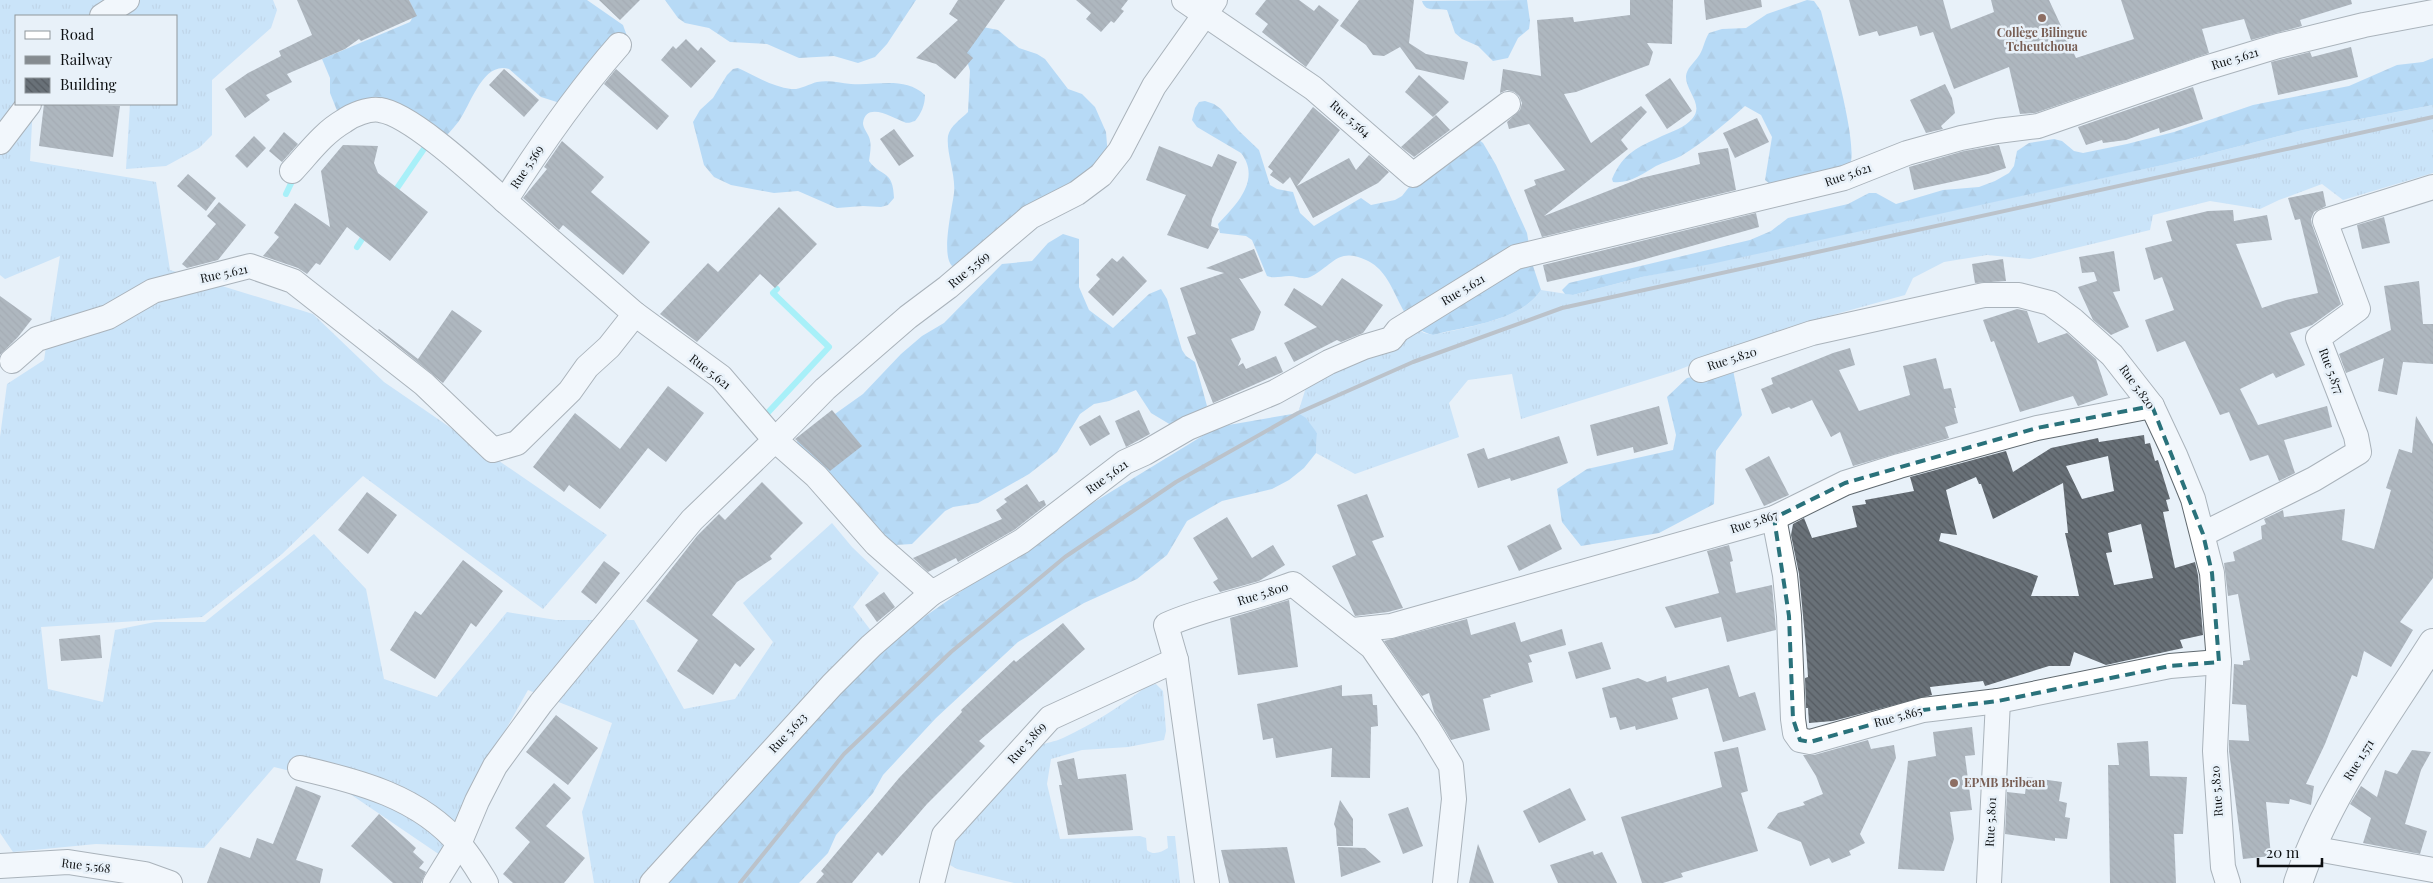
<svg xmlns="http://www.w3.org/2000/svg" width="2433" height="883" viewBox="0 0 2433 883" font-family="'Playfair Display',serif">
<defs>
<pattern id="grass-tufts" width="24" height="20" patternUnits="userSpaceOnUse" patternTransform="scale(1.25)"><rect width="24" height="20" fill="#a7d4f8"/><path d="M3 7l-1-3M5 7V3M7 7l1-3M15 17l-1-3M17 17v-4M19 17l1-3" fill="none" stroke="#8fb5d4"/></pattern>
<pattern id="forest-firs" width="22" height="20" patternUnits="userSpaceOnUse" patternTransform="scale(1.25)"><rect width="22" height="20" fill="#7dbff2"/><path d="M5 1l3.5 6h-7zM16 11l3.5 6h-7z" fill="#6ba3ce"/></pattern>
<pattern id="building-back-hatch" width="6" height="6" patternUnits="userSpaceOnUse" patternTransform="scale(1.25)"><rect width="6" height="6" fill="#697178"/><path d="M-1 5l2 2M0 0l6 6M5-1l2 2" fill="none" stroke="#555b61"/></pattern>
</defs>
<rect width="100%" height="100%" fill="#e8f1f9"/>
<g fill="url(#grass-tufts)">
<path d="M0,0h273l4,10 -6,18 -59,52v55l-13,13 -33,18 -40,3 4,-65h46v-88h-160v88h17l-3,57 126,21 14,88 143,44 71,68 223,153 -64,74 -180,-133 -81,78 -80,63 -161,10 7,62 55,13 12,-72 40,-8h50l109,-88 52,55 18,90 53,18 70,-85 49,8h78l50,89 51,-10 38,-57 -30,-39 89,-80 20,24 27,26 -26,34 19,25 -233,251h-45l-12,-71 30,-89 -84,-33 -48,85 -40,80 -109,-74 -57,-14 -70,81 -108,-4 -83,8 -13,-19v-396l7,-53 37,-24 16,-104 -55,23 -5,-4z"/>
<path d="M2433,105v68l-90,27 -21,-16 -43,16 -19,9 -50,-8 -57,14 -3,15 -120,29 -43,-4 -43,7 -31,16 -8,17 -116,32 -116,45 -152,47 -9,-45 -44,6 -19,23 10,34 -104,37 -39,-21 1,-20 -19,-20 10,-32 102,-58 14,10 9,2c33,-8 89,-15 108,-45l32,5 69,-18 539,-116 122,-31z"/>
<path d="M1156,684l7,7 3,40 -2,9 -36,7 -46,3 -31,9 -4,25 13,55 80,-3 6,2 1,12c6,6 15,2 21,-2l-1,-12h8l5,47h-166l-57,-14 -7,-4 3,-20 22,-30 62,-68c9,-5 18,-5 26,-9 30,-14 58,-32 84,-52z"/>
</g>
<g fill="url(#forest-firs)">
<path d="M409,0h178l36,25 5,14 -68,64 -19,-6 -32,-28c-26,-8 -38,35 -50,52 -4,5 -8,10 -13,15l-65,-20 -43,-3 -8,-20v-15l-8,-19 88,-37c5,-7 3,-14 -1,-22z"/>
<path d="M665,0h251l-29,44 -12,13 -17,6 -24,-7 -35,2 -32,-14 -37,-2 -21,-14 -24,-5 -7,-5z"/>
<path d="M1527,0l3,21 -1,8 -11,9 -10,20 -15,3 -15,-15 -16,-7 -7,-6 -8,-23c-10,-3 -21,4 -25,-9z"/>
<path d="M1807,0l7,1 7,10c7,28 38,132 29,154l-80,19 -5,-4 7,-43 -11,-22 -16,-9c-19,17 -42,37 -64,50 -8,4 -17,6 -25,10 -13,8 -27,18 -43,16l-1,-3c12,-27 25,-31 50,-43 11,-5 22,-8 30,-17 13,-14 -7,-28 -6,-43 1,-8 7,-12 12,-19 5,-6 6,-16 11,-24l13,-4 24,-1 21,-14z"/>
<path d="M983,27l15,3 21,18 18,6 8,5 23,30 14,5 13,13 11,25 2,25 -148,108 -8,1c-11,-11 0,-57 2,-73 2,-19 -8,-40 -6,-57 2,-10 13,-17 20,-24l2,-41 -6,-21z"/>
<path d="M2433,58v47l-130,25 -122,31 -470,103 -69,13 -69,18 -8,-1 -3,-4 7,-7 181,-43 21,-9 17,-13 60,-14 21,-11h7l20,11 47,-14 36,-3 16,-6 14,-8 5,-7 3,-15 12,-8 25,-4 8,2 12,10 9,2 44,-9 47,-12 79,-27 96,-19 48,-21 26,-3z"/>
<path d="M738,68c17,8 35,19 53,21 9,1 18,-5 26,-7 13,-2 22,1 34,2 26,2 53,-8 74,11 0,10 -4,19 -10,26 -4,1 -7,3 -11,1 -9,-3 -38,-22 -41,1 0,5 4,9 6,14 3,8 1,16 0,24 13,17 24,8 25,37l-6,7 -7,2 -18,-1 -26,2 -39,-17 -24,2 -43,-8 -17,-8 -10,-12 -11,-43 7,-12 13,-12 14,-23 6,-6z"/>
<path d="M1205,101l9,3 7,5 17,21 21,20 11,35 7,4 16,3 7,21 14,13 47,-28 10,7 24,-5 7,-4 15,-19 61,-38 5,4 13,22 31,68 5,30 9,27c-20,31 -74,36 -108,45 -38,-9 -33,-60 -67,-75 -28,-13 -33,5 -54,16 -8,5 -15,0 -23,0 -8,0 -14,3 -22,0l-15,-36 -6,-4 -26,-3 -2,-9c17,-18 44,-44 23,-71l-44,-26 -5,-7 3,-12 4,-6z"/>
<path d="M1063,234l16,5v48l10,23 24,18 36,-34 12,-5 6,10 15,51 4,6 9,6 12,44 -6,5 -30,14 -20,-12 -15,-23 -27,11 -15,3 -14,10 -23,38 -28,22 -51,29 -25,4 -8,4 -33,33 -17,1 -12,-7 -83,-82 -3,-15 66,-47 38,-40 21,-18 22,-13 58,-59 30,-3 16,-18z"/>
<path d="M1733,370l9,45 -26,36 -2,53 -55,29 -78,13 -19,-24 -5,-33 30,-20 86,-19 3,-15 -9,-38 20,-19z"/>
<path d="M1298,413l8,5 11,15 -1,20 -12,15 -15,12 -17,9 -50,12 -35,20 -20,34 -30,24 -53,24 -66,39 -82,76 -53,57 -10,18 -37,42 -8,18 -29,30h-160l180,-193 236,-164 162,-99z"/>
</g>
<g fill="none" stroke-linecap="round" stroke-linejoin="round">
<g stroke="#5ceff9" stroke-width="6">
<path d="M286,194l9,-19"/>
<path d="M393,194l35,-51"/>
<path d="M357,247l9,-14"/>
<path d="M762,419l67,-72 -56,-54 4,-4"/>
</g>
</g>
<g fill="url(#building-back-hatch)" fill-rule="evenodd">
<path d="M297,0h112l8,16 -56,25 -2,-2 -14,10 -58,25 5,8 -26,13 4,5 -25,18 -20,-29 23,-16 33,-17 -2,-5 33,-16z"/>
<path d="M599,0h41l-20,20z"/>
<path d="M958,0h47l-38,53 6,5 -18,21 -19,-15 -20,-6 42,-38 -9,-6z"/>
<path d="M1076,0h52l-7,9 3,2 -10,12 -3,-2 -10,11 -15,-13 5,-6z"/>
<path d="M1266,0h33l15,11 5,-6 20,15 -33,47 -44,-35 6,-8 -13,-10z"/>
<path d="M1359,0h55l-5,43 17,11 42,8 -4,18 -48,-11 -16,-22 -16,9 -11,-1 -7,-10 -26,-19z"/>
<path d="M1630,0h43l-1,44 -25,-1 6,9 -4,13 -73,27 -12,2 27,49 50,-37 6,6 -26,28 7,9 -84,67 97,-38 59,-14 -2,-11 30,-5 8,42 -194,47 -18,-47 12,-5 -2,-5 31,-10 -36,-46 -20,5 -2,-7 13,-12 2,-7 -3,-7 -5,-4 -7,-2 -7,3 3,-24 38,7 -4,-56 36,-3 1,5 56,-7z"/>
<path d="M1704,0h57l1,7 -56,13z"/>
<path d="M1849,0h94l8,29 43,-17 -3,-12h58l27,58 58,-19 -13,-39h230l1,4 -52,16 2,6 -51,14 -7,-21 -42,10 7,24 -174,60 -15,1 -11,-47 -55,22 -21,-57 -13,4 -3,-10 -38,10 -2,-5 -18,5z"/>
<path d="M686,39l12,12 3,-4 15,14 -25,27 -30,-28 12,-14 3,3z"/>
<path d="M2351,47l7,30 -80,18 -7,-33 39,-10 2,5z"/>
<path d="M504,69l35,31 -15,17 -35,-32z"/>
<path d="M616,69l53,47 -12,14 -53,-46z"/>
<path d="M1419,75l30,27 -16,15 -28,-25z"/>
<path d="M1670,78l22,33 -25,18 -22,-34z"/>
<path d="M1945,84l7,14 3,15 -14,13 2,3 -17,4 -16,-33z"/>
<path d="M2193,87l10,32 -43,14 -1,-5 -33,12 -23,3 -1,-3 -16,5 -8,-18z"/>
<path d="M44,104l76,2 -7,51 -74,-11z"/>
<path d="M1313,107l27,23 -43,56 52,-28 7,12 13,-15 20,17 -11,11 -65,35 -23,-41 -7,7 -13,-9 3,-4 -5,-4z"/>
<path d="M1436,115l14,15 -36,27 -13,-10z"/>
<path d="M1757,118l12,24 -34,16 -12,-25z"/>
<path d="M894,129l20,27 -15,10 -19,-27z"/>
<path d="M284,132l14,12 -16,18 -13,-11z"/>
<path d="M254,136l12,12 -19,20 -12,-12z"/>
<path d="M562,141l42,36 -13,15 59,50 -27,33 -60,-50 -4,5 -36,-32 24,-29 -3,-2z"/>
<path d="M343,145l35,1 -4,17 4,10 50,39 -38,49 -43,-34 -27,38 -4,-2 -9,11 -9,-6 -35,-12 16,-19 -5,-4 21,-30 35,24 -9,-56z"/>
<path d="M1999,145l7,23 -18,6 -74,16 -5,-23 55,-16z"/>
<path d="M1159,146l53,21 6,-13 19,8 -25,57 -1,7 8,3 -11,20 -41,-14 19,-40 -40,-15z"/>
<path d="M188,174l28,24 -10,13 -29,-25z"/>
<path d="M2323,191l3,15 -12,6 -3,7 1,6 29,79 -29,21 -22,8 15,32 -29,13 -3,-5 -33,16 18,36 69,-19 5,21 -48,13 11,33 -16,8 -11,-26 -18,6 -21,-49 -9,3 -35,-74 -28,11 -12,-32 29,-10 -12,-33 -8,3 -9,-32 27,-7 -6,-20 42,-10 25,-1 1,11 33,-6 5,25 -36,4 26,64 24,-8 32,-7 -18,-74 -5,1 -7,-22z"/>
<path d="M219,202l27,23 -28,35 -31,8 -5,-4 34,-40 -9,-8z"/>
<path d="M779,207l38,37 -42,44 -15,-14 -63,68 -37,-28 48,-51 10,9z"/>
<path d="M1756,213l3,14 -124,35 -88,20 -4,-17z"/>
<path d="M2384,217l6,26 -28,6 -5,-24z"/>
<path d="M1254,249l9,22 -21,8 -3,-1 22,34 -7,18 -23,9 10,20 -3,7 5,-3 3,6 30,-13 7,16 -70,31 -26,-66 9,-3 -16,-46 44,-15 -18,-5z"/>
<path d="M2114,251l6,40 -7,1 16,35 -18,8 -18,-15 -15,-33 19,-6 -3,-9 -12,1 -3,-16z"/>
<path d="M1123,256l24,25 -34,35 -25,-24 12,-13 -4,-4 16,-17 5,4z"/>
<path d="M2003,259l3,22 -31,2 -3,-19z"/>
<path d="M1342,278l41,27 -20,28 -22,9 -4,-2 -43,22 -10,-19 33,-16 -33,-22 10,-17 28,18z"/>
<path d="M2419,281l4,43h10v40l-30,-2 -6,33 -19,-4 6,-33 -38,15 -7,-19 52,-24 -7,-44z"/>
<path d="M0,296l32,23 -14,18 -18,18z"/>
<path d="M2017,309l10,2 11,32 29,-10 29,26 12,36 -30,11 -5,-10 -53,16 -26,-71 -3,1 -8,-22z"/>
<path d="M452,310l30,21 -39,52 -65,-53 1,-1 39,30z"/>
<path d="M1850,348l5,17 -16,5 20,41 51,-16 -7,-29 33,-8 8,31 7,-1 5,20h-2l4,15 -13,4 4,11 -96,28 -13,-34 -9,5 -19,-37 -21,9 -2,-2 -17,7 -11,-25 12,-5 -2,-6 62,-25z"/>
<path d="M668,386l36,27 -38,49 -18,-14 -48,61 -31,-24 -5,7 -31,-25 42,-54 45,36z"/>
<path d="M1659,406l9,38 -34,9 -1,-6 -36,9 -7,-31z"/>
<path d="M832,410l30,36 -32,25 -35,-32z"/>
<path d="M1139,410l11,24 -24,13 -11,-26z"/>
<path d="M1100,415l10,19 -20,12 -11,-19z"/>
<path d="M2416,416l17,28v134l-33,44 13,8 -22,37 -27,-16 -7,26 -5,-2 -27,69 -19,40 8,2 -3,19 -21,-6 -1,5 -23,-2 5,54 -28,3 -14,-108v-11l20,1 -3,-36 -14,-1 2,-40 9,1v-4l7,-1 -12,-66 -10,2 -4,-33 11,-2 -2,-9 29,-13 -1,-13 5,-2 -2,-5 19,-9 1,7 61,-8 -3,31 32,9 17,-59 -5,-2 13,-39 13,4z"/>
<path d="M2144,435l1,9 5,-1 5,18 3,-1 12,39 -4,1 3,11 -6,1 12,56 20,-6 3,13 5,60 -23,5 3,8 -77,17 -32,-13 -4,14h-21l-64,20 -2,-5 -53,6 2,8 -99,26 -24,2 -1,-15h-2l-1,-30 3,-1 -2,-30 -7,-73 -8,-39 2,-11 11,-6 8,20 45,-11 -5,-21 14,-2 -1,-4 49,-9 -4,-14 96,-26 7,21 38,-24 47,-10 1,4zM2108,456l6,35 -32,8 -16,-33zM1976,477l3,7h2l12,35 70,-36 5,50h-3l14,63h-48l7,-20 -99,-35 2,-8 16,2 -11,-45zM2141,524l12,54 -39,7 -8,-32 6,-1 -4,-19z"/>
<path d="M1559,436l9,27 -57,18 -1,-3 -32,10 -11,-34 17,-6 4,11z"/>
<path d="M1769,456l20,39 -25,11 -19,-37z"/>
<path d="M762,482l41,41 -33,33 2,3 -35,23 -25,33 43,34 -15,18 -5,-4 -22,32 -36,-24 21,-31 -52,-39 51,-65 22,-22 6,6z"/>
<path d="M1027,484l12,18 5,-2 2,5 -32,25 -56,32 -2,-4 -28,14 -15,-14 89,-39 -6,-9 11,-8 -3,-3z"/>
<path d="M367,492l30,23 -29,39 -30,-24z"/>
<path d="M1367,494l17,43 -12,4 31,67 -15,4 -33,4 -23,-50 24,-11 -19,-50z"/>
<path d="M1227,517l25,41 21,-13 12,20 -26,16 -39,11 -7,-10 5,-3 -25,-41z"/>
<path d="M1550,524l12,25 -43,22 -12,-25z"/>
<path d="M1729,545l4,16 -3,1 6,31 36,-8 4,45 -49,12 -6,-25 -46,11 -10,-21 54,-14 -12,-42z"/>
<path d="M463,560l40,31 -27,36 -5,-4 -36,56 -45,-29 25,-39 6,4z"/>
<path d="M604,561l16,12 -24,31 -15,-12z"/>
<path d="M884,592l11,15 -18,15 -12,-17z"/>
<path d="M1289,600l9,67 -60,8 -8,-57z"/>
<path d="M1467,619l4,16 44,-13 6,20 41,-13 4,16 -37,10 3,7 -4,1 5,19 -43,13 1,2 -8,2 7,31 -39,10 -17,-28 -5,-19 -7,3 -38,-55z"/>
<path d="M1063,623l22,26 -106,92 6,5 -58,58 -45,52 -4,-4 -26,31h-36l8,-9 -3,-3 78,-93 63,-66 -1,-2 53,-50 2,2z"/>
<path d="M100,635l2,23 -41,3 -2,-22z"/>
<path d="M1602,642l9,27 -35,10 -8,-27z"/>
<path d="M1729,665l10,32 16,-5 11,38 -43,12 -15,-54 -36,10 6,21 -42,11 -1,-4 -15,4 -4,-13 -6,1 -8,-30 36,-10 9,4 19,-6 1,6z"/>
<path d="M1342,685v11l30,-2 1,11h4l1,21 -7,1 -1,51 -39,-1 1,-29 -56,10 -3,-20 -10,2 -6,-36z"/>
<path d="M556,715l42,33 -30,37 -42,-33z"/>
<path d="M1972,727l3,28 -10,1 7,54 -22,2 4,27 -10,32 -46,-2 10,-108 28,-5 -3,-24z"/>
<path d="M1868,740l3,9 23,-4 2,13 -36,76 5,9 -16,8 2,4 -19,8 -3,-5 -19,8 -9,-24 -34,-14 11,-15 27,-8 -2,-3 20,-8 -7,-18 -13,-21h11z"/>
<path d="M2148,741l2,35 37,1 -4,57h-9l2,49h-66l-2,-118h11l-2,-22z"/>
<path d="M1738,747l10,44 -7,2 17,58 -77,22 2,4 -20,6h-21l-21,-66 101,-30 -8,-35z"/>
<path d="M2412,750l19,2 -10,18 -16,54 22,7 -7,23 -57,-11 8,-25 -21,-14 11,-18 16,11 8,-27 12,4z"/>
<path d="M1074,758l4,21 48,-5 7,56 -65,5 -9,-50h3l-5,-23z"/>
<path d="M2027,777l35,5 -3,19 8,2 -2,14 5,1 -3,21 -12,-1v3l-50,-7 2,-42 18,2z"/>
<path d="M554,783l17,15 -25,28 39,32 -21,25h-51l-10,-9 27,-32 -15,-14z"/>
<path d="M296,786l25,10 -25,64 27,9 -3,14h-113l13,-36 30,11 7,-20 16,6z"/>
<path d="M1570,788l16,32 -47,23 -16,-32z"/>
<path d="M1340,800l13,19v27h-16l-1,-17 -2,-5z"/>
<path d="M1408,807l15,39 -20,8 -15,-40z"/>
<path d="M379,814l37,34 -3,4 11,10 -5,6 7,4 -5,11h-28l-42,-37z"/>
<path d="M1478,844l16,39h-25z"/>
<path d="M1287,847l8,36h-66l-8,-33z"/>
<path d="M1338,847l27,1 16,14 -40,15z"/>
<path d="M1593,851l1,4 8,-3 15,31h-59l-8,-18z"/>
</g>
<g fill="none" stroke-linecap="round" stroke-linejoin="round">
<g stroke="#60696f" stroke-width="26">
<g id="minor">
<path d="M1184,0l129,88 100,87 95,-71"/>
<path d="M102,16l25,-16"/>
<path d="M619,45c-43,49 -79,101 -114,156l130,113"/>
<path d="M0,142l29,-38"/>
<path d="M292,171c16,-17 31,-38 52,-50 8,-6 25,-13 36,-11 31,4 99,68 125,91"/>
<path d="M12,361l25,-22 71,-22 45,-26 97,-25 43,15 131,103 69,66 24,-7 53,-52 17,-24 22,-20 26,-33 86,63 54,63 41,36 60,68 56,49 90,-52 103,-79 20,-9 43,-25 87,-36 54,-30 35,-15 27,-8 7,-9 118,-73 328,-79 63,-25 54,-15 36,-7 41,-5 161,-56 79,-24 86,-21 69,-13"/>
<path d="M1701,370l111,-37 172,-38h35l31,8 23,17 39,35 40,51 23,49 18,44 19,74 7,89 -4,89 8,116 5,16"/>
<path d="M1774,518l11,57 4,41 4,103 2,14 5,7 10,2 113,-32 75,-9 172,-35 49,-4"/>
<path d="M2203,534l111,-55 45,-27 -3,-16 -38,-98 40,-29 -33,-88 108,-34"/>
<path d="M1353,630l38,-4 383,-108 71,-35 54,-17 138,-38 115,-22"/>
<path d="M300,768c58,13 120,29 160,77 10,11 18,25 26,38"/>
<path d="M2311,848l122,22"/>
<path d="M0,866l68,-4 77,12 25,9"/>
<path d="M435,883l24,-39 18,-43 18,-35 46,-63 151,-183 83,-80 50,-51 83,-72 40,-30 82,-70 47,-24 24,-18 19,-24 34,-65 61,-86"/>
<path d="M652,883l180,-198 39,-39 61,-53"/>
<path d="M932,883l12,-48 106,-117 126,-58"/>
<path d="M1207,883l-31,-223 -10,-35c40,-18 85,-25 127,-41l79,63 56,81 23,38 3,33 -9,84"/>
<path d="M1989,883l9,-182"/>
</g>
</g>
<g stroke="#60696f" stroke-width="30">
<path id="secondary" d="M2298,883c29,-87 86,-163 135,-240"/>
</g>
<use href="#minor" stroke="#fff" stroke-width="24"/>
<use href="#secondary" stroke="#fff" stroke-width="28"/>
<path stroke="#858b90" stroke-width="4" d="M740,883l104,-129 107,-102 114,-95 111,-75 122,-69 115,-51 149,-54 871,-191"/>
</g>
<path d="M0 0H2433V883H0ZM2152,406l51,128 9,39 7,89 -49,4 -172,35 -75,9 -113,32 -10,-2 -7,-21 -4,-103 -15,-98 71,-35 192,-55z" fill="#e8f1f9" fill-opacity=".55" fill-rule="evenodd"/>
<path fill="none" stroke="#2a727b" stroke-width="4" stroke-dasharray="10 6" stroke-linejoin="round" d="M2152,406l51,128 9,39 7,89 -49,4 -172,35 -75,9 -113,32 -10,-2 -7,-21 -4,-103 -15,-98 71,-35 192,-55z"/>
<g fill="#8d6e63" stroke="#e8f1f9" stroke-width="2">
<circle cx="2042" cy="18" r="5"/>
<circle cx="1954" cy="783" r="5"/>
</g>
<g text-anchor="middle" stroke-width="5" stroke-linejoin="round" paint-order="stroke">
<g font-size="12" font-weight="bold" fill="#785e54" stroke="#e8f1f9">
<text x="2042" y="37">Collège Bilingue<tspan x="2042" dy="14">Tcheutchoua</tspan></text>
<text x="1964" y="787" text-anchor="start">EPMB Bribean</text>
</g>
<g font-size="12" fill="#0c0f11" stroke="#e8f1f9">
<text transform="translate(2235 59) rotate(-17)" y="4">Rue 5.621</text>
<text transform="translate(1350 119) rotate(41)" y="4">Rue 5.564</text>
<text transform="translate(527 167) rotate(-57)" y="4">Rue 5.569</text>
<text transform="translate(1848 175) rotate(-19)" y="4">Rue 5.621</text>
<text transform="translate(969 270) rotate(-40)" y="4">Rue 5.569</text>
<text transform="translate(224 274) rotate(-12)" y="4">Rue 5.621</text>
<text transform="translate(1463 290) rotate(-31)" y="4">Rue 5.621</text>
<text transform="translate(1732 359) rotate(-18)" y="4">Rue 5.820</text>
<text transform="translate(2331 371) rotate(69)" y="4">Rue 5.877</text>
<text transform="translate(710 372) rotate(38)" y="4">Rue 5.621</text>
<text transform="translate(2137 387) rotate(54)" y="4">Rue 5.820</text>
<text transform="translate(1107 477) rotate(-36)" y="4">Rue 5.621</text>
<text transform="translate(1754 522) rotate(-18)" y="4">Rue 5.867</text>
<text transform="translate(1263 594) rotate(-17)" y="4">Rue 5.800</text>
<text transform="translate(1898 717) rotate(-15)" y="4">Rue 5.865</text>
<text transform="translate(788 733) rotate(-47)" y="4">Rue 5.623</text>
<text transform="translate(1027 743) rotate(-48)" y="4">Rue 5.869</text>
<text transform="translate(2359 760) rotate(-58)" y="4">Rue 1.571</text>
<text transform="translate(2217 791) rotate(-94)" y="4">Rue 5.820</text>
<text transform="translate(1991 822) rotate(-87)" y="4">Rue 5.801</text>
<text transform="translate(86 866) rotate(7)" y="4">Rue 5.568</text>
</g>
</g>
<rect x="15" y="15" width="162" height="90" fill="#e8f1f9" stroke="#90979c"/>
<rect x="25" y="31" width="25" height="8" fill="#ffffff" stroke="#90979c"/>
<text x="60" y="40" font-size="15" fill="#0c0f11">Road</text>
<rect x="25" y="56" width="25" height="8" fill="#858b90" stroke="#90979c"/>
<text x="60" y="65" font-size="15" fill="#0c0f11">Railway</text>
<rect x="25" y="78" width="25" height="15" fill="url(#building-back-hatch)" stroke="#90979c"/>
<text x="60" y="90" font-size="15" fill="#0c0f11">Building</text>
<path d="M2258 858v8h64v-8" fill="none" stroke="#0c0f11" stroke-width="2.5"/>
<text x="2266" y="858" font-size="15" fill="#0c0f11" stroke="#e8f1f9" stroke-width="4" paint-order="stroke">20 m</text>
</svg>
